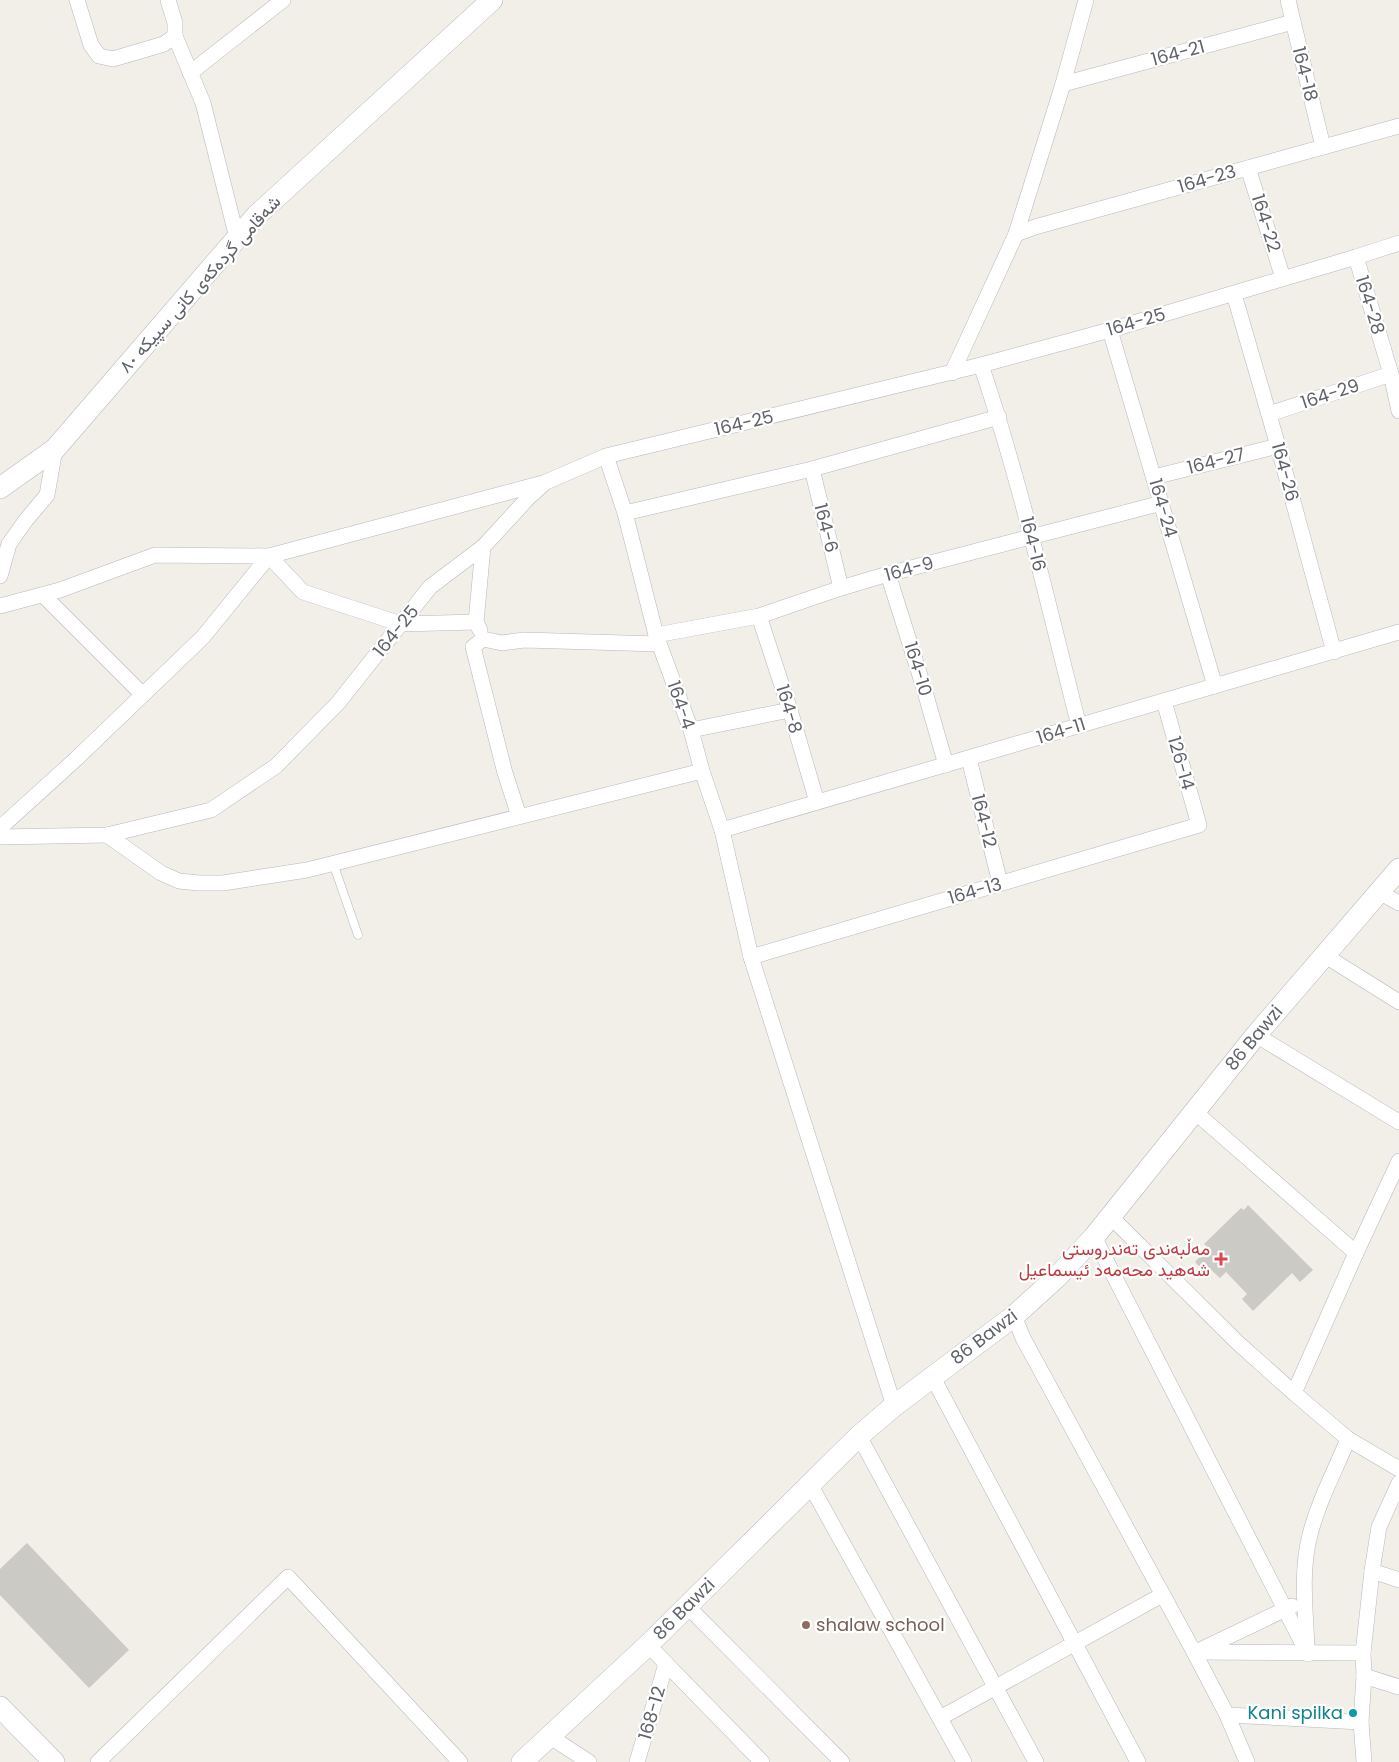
<svg xmlns="http://www.w3.org/2000/svg" width="1399" height="1762" viewBox="0 0 1399 1762" font-family="Poppins,Vazirmatn,sans-serif">
<rect width="100%" height="100%" fill="#f1efe8"/>
<g fill="#cccac5">
<path d="M1248,1205l65,65 -13,12 -8,-9 -39,38 -11,-12 5,-5 -21,-22 -6,6 -10,-9 -4,4 -11,-11 13,-14 -4,-4 37,-36 3,2z"/>
<path d="M27,1543l102,107 -40,38 -89,-93v-26z"/>
</g>
<g fill="none" stroke-linecap="round" stroke-linejoin="round">
<g stroke="#b5b8bc" stroke-width="9">
<path id="lane" d="M333,863l25,72"/>
</g>
<g stroke="#b5b8bc" stroke-width="16">
<g id="street">
<path d="M77,0l14,45 8,11 14,3 51,-15 11,-8"/>
<path d="M168,0l7,23v13l28,67 34,135"/>
<path d="M1288,0l35,147"/>
<path d="M190,73l93,-73"/>
<path d="M1063,84l230,-62"/>
<path d="M1248,168l35,110"/>
<path d="M1016,234l19,-7 364,-101"/>
<path d="M1356,257l35,117 8,37"/>
<path d="M1234,294l44,152 56,206"/>
<path d="M1110,330l105,356"/>
<path d="M981,365c40,118 67,240 98,361"/>
<path d="M952,373l64,-139 47,-150 23,-84"/>
<path d="M1269,414l122,-40"/>
<path d="M606,456l19,57 31,122 35,95 11,41 20,59 29,127 143,449"/>
<path d="M812,469l29,119"/>
<path d="M1154,477l124,-31"/>
<path d="M625,513l187,-44 187,-52"/>
<path d="M888,574l35,111 23,80"/>
<path d="M0,576l9,-32 17,-24 21,-25 8,-46"/>
<path d="M43,595l100,100"/>
<path d="M0,606l60,-16 95,-35 114,1 274,-73"/>
<path d="M759,616l31,94 27,92"/>
<path d="M480,630l-4,-8 7,-75"/>
<path d="M656,635l103,-19 82,-28 47,-14 274,-71"/>
<path d="M691,730l99,-20"/>
<path d="M969,759l31,124"/>
<path d="M519,816l-14,-43 -32,-126 10,-8 19,4 22,-3 135,4"/>
<path d="M0,828l76,-69 127,-122 66,-81 34,36 98,32 75,-2"/>
<path d="M722,830l677,-198"/>
<path d="M107,835l54,38 18,8 20,2h24l84,-13 395,-99"/>
<path d="M0,837l107,-2 104,-25 65,-44 62,-63 92,-116 53,-40 46,-50 17,-15 60,-26 375,-91 129,-35 246,-73 43,-14"/>
<path d="M1379,892l20,11"/>
<path d="M1324,955l75,47"/>
<path d="M751,957l448,-132 -35,-124"/>
<path d="M1256,1035l143,87"/>
<path d="M1194,1111l162,142"/>
<path d="M1111,1217l127,126 56,50 54,46 51,30"/>
<path d="M1094,1237l214,417"/>
<path d="M1014,1316l9,22 171,314 33,63 20,47"/>
<path d="M932,1376l206,386"/>
<path d="M1294,1393l62,-140 43,-92"/>
<path d="M859,1436l177,326"/>
<path d="M811,1486l153,276"/>
<path d="M1372,1571l27,9"/>
<path d="M687,1606l155,156"/>
<path d="M648,1645l114,117"/>
<path d="M1307,1650c-1,-37 -7,-78 3,-115 8,-33 25,-64 38,-96"/>
<path d="M1198,1651l94,-45"/>
<path d="M1194,1652l169,1"/>
<path d="M1364,1676l35,11"/>
<path d="M1227,1715l134,7"/>
<path d="M940,1718l222,-123"/>
<path d="M549,1736l40,26"/>
<path d="M98,1762l190,-185 172,185"/>
<path d="M637,1762l29,-98"/>
<path d="M1364,1762l-3,-40 3,-46 -1,-23 9,-82 7,-44 20,-44"/>
</g>
</g>
<g stroke="#b6babf" stroke-width="22">
<g id="secondary">
<path d="M0,488l55,-39 201,-233 236,-216"/>
<path d="M0,1707l54,55"/>
<path d="M522,1762l126,-117 211,-209 35,-30 120,-90 43,-39 37,-40 162,-202 143,-166"/>
</g>
</g>
<use href="#lane" stroke="#fff" stroke-width="8"/>
<use href="#street" stroke="#fff" stroke-width="15"/>
<use href="#secondary" stroke="#fff" stroke-width="21"/>
</g>
<path fill="#e0444e" stroke="#fff" stroke-width="2" d="M1218.5 1251.5h5v5h5v5h-5v5h-5v-5h-5v-5h5z"/>
<circle fill="#8d6e63" stroke="#fff" stroke-width="2" cx="806" cy="1625" r="5"/>
<circle fill="#0f9aa8" stroke="#fff" stroke-width="2" cx="1353" cy="1713" r="5"/>
<g text-anchor="middle" stroke-width="4.5" stroke-linejoin="round" paint-order="stroke">
<g font-size="18" fill="#5f6368" stroke="#fff">
<text transform="translate(1178 53) rotate(-15)" y="6">164-21</text>
<text transform="translate(1305 74) rotate(76)" y="6">164-18</text>
<text transform="translate(1207 179) rotate(-16)" y="6">164-23</text>
<text transform="translate(1266 223) rotate(73)" y="6">164-22</text>
<text transform="translate(200 284) rotate(-48)" y="6">شەقامی گردەکەی کانی سپیکە ٨٠</text>
<text transform="translate(1370 305) rotate(73)" y="6">164-28</text>
<text transform="translate(1136 322) rotate(-16)" y="6">164-25</text>
<text transform="translate(1330 394) rotate(-18)" y="6">164-29</text>
<text transform="translate(744 423) rotate(-13)" y="6">164-25</text>
<text transform="translate(1216 461) rotate(-14)" y="6">164-27</text>
<text transform="translate(1285 472) rotate(75)" y="6">164-26</text>
<text transform="translate(1163 508) rotate(74)" y="6">164-24</text>
<text transform="translate(826 528) rotate(76)" y="6">164-6</text>
<text transform="translate(1033 544) rotate(76)" y="6">164-16</text>
<text transform="translate(909 569) rotate(-15)" y="6">164-9</text>
<text transform="translate(396 631) rotate(-51)" y="6">164-25</text>
<text transform="translate(918 669) rotate(73)" y="6">164-10</text>
<text transform="translate(681 705) rotate(71)" y="6">164-4</text>
<text transform="translate(789 709) rotate(73)" y="6">164-8</text>
<text transform="translate(1061 731) rotate(-17)" y="6">164-11</text>
<text transform="translate(1181 763) rotate(74)" y="6">126-14</text>
<text transform="translate(984 821) rotate(76)" y="6">164-12</text>
<text transform="translate(975 891) rotate(-16)" y="6">164-13</text>
<text transform="translate(1254 1038) rotate(-50)" y="6">86 Bawzi</text>
<text transform="translate(984 1337) rotate(-37)" y="6">86 Bawzi</text>
<text transform="translate(684 1609) rotate(-45)" y="6">86 Bawzi</text>
<text transform="translate(652 1713) rotate(-74)" y="6">168-12</text>
</g>
<g font-size="18" fill="#be3a42" stroke="#fff" text-anchor="end">
<text x="1210" y="1255">مەڵبەندی تەندروستی<tspan x="1210" dy="21">شەهید محەمەد ئیسماعیل</tspan></text>
</g>
<g font-size="18" fill="#785e54" stroke="#fff" text-anchor="start">
<text x="816" y="1631">shalaw school</text>
</g>
<g font-size="18" fill="#0d838f" stroke="#fff" text-anchor="end">
<text x="1343" y="1719">Kani spilka</text>
</g>
</g>
</svg>
